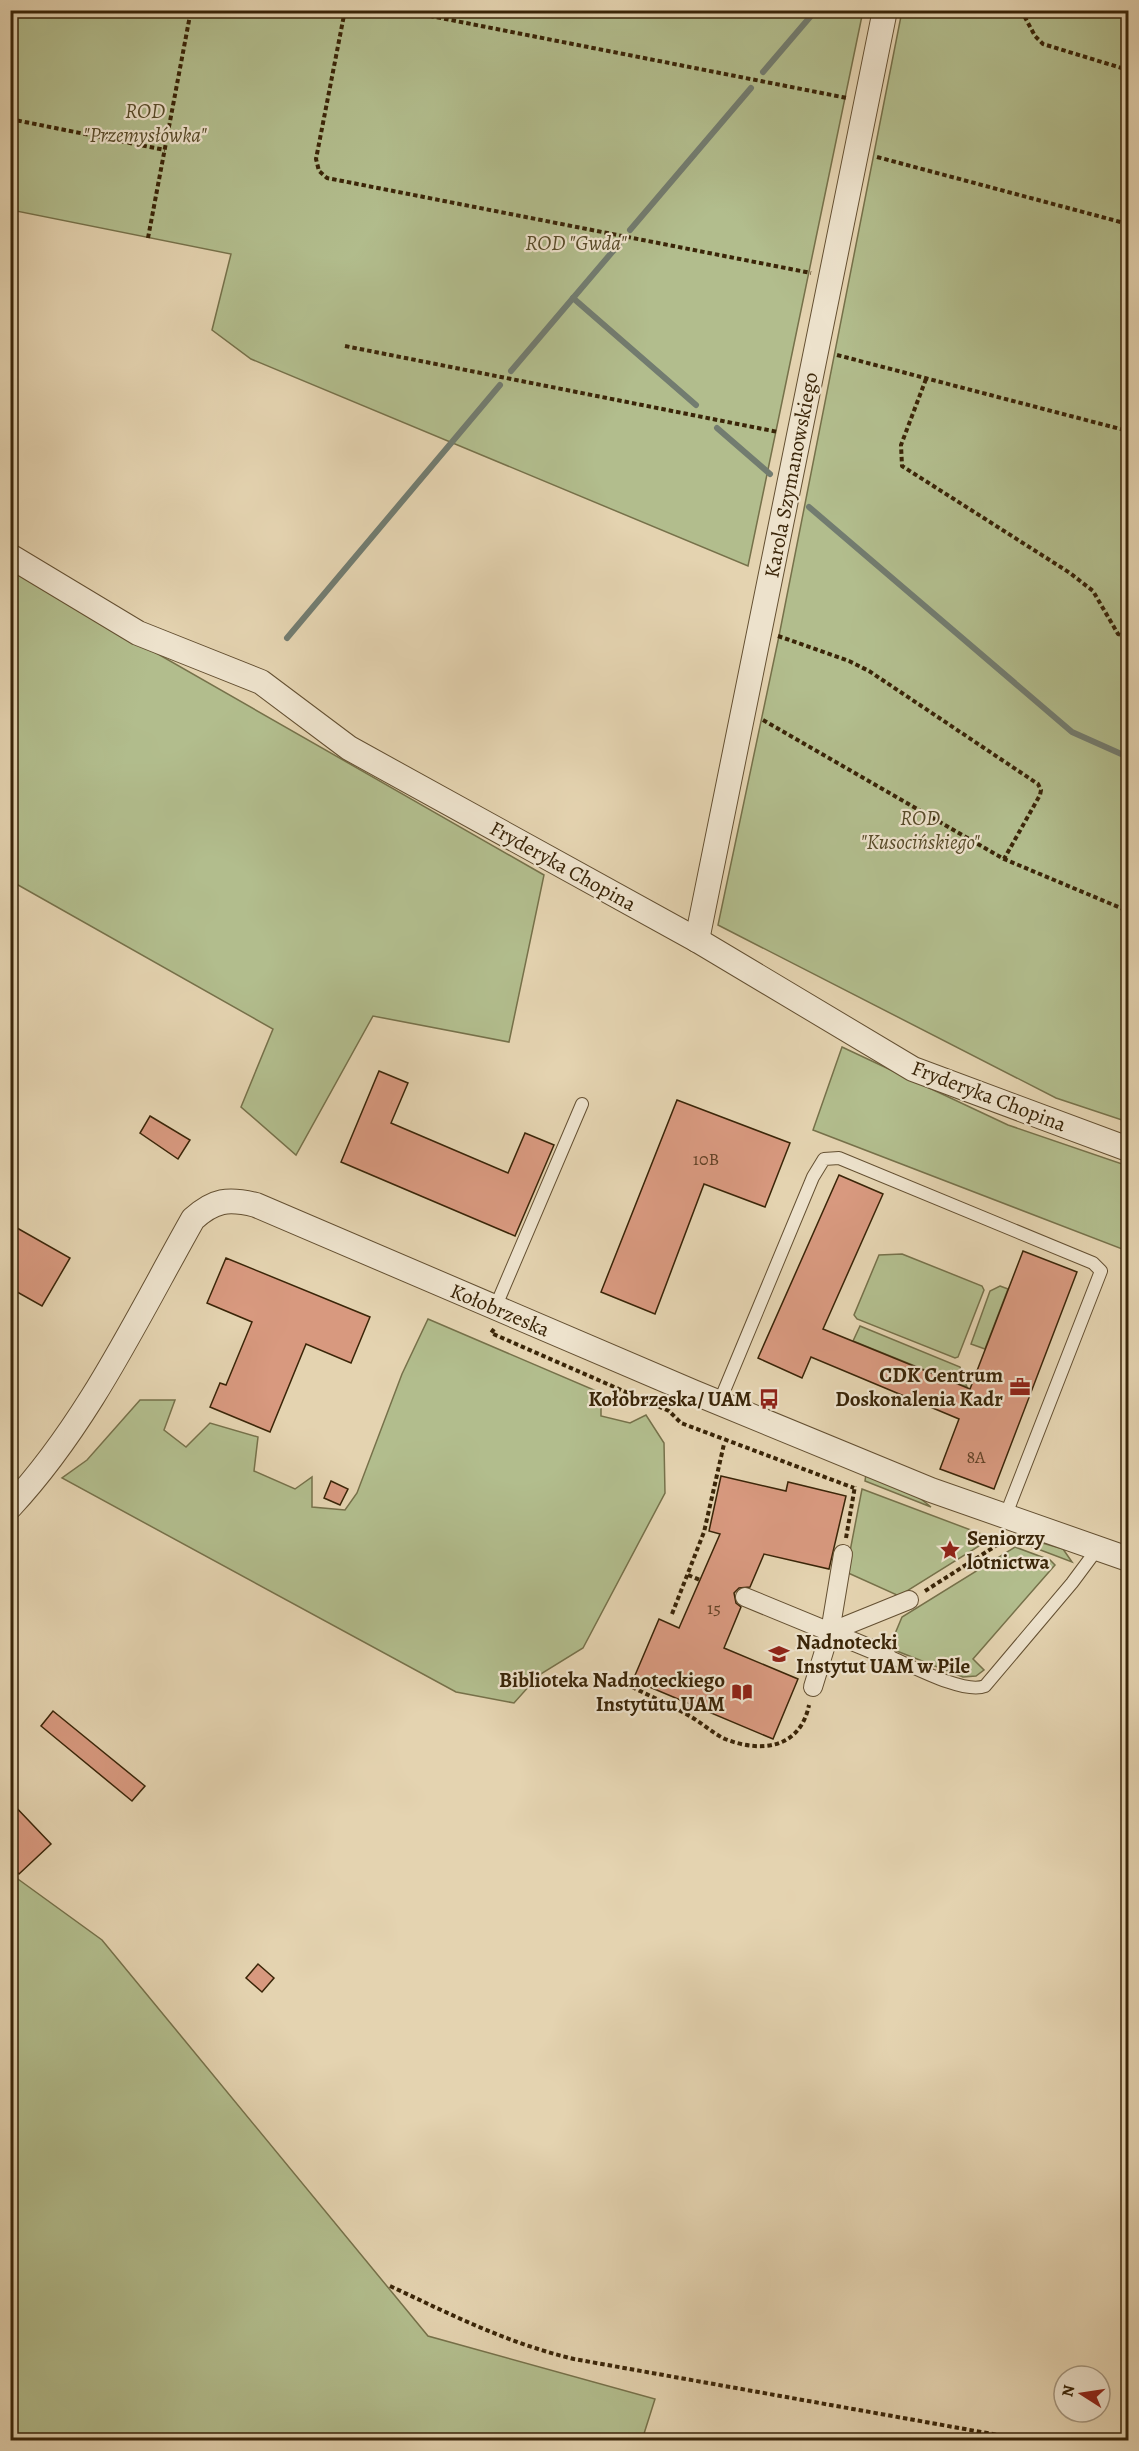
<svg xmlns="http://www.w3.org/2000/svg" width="1139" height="2451" viewBox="0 0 1139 2451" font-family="Alegreya,serif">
<rect width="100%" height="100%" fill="#e4d3b0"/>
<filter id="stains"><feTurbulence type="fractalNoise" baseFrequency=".00333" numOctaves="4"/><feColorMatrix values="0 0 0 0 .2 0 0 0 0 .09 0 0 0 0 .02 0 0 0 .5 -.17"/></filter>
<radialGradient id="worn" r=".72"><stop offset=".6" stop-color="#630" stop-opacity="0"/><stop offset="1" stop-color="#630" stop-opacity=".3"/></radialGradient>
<g fill="#b2bd8d" stroke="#76714a" stroke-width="1.5">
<path d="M10,11h853l-115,555 -497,-207 -39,-29 19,-76 -220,-44z"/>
<path d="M902,11h226v1111l-72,-24 -338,-173 61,-289z"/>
<path d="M11,570l533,305 -35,167 -136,-26 -77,139 -55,-48 32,-78 -262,-148z"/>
<path d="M842,1047l166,78 120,41v91l-3,-7 -312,-120z"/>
<path d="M902,1254l80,32 2,4 -26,67 -3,1 -98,-39 -3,-4 25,-60z"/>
<path d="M1000,1286l8,3 -23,60 -14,-5 19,-53z"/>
<path d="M428,1319l173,74v23l29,7 16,-8 18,28 1,50 -82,155 -44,27 -25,28 -58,-11 -394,-214 25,-18 53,-60h35l-11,30 22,17 24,-24 48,14 -4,34 41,18 17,-12v30l33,3 12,-17 45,-119z"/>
<path d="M860,1326l100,41 7,20 -114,-46z"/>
<path d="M866,1474l50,21 15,12 -66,-26z"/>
<path d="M862,1489l130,49 -93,58 -53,-24z"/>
<path d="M1032,1540l31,9 9,13 -50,-19z"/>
<path d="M1015,1547l35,13 5,5 -82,94 11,11 -8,6 -13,1 -74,-29 13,-31z"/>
<path d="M11,1874l91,66 326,396 227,63 -13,41h-619l-13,-12z"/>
</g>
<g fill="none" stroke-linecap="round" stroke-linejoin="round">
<g stroke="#727c70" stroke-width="6">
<path d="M763,72l53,-62"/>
<path d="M630,230l121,-142"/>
<path d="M573,298l123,107"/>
<path d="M511,371l108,-127"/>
<path d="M717,428l53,46"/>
<path d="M809,507l263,225 56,25"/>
<path d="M287,638l213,-253"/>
</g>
</g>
<g fill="#d8997f" stroke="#3a2508" stroke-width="1.5">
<path d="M379,1071l29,12 -17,40 117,50 17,-40 29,12 -39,91 -174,-74z"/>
<path d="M677,1100l113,43 -25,64 -61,-23 -49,130 -54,-22z"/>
<path d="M150,1116l40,24 -12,19 -38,-26z"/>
<path d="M839,1175l44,19 -60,135 147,60 53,-138 54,21 -83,217 -54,-20 19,-50 -148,-62 -9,21 -44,-20z"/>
<path d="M10,1224l60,34 -28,48 -32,-18z"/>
<path d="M226,1258l144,59 -19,46 -45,-19 -36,88 -60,-25 10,-24 6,2 26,-63 -45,-19z"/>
<path d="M721,1476l65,15 2,-9 58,14 -17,73 -65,-15 -14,33 -11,1 -5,5 2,10 5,4 -17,41 74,31 -25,60 -140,-59 26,-61 20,9 41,-94 -11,-3z"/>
<path d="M331,1481l17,8 -8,16 -16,-7z"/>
<path d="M53,1711l92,75 -13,15 -91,-75z"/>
<path d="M10,1801l41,43 -32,30 -9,-9z"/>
<path d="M258,1964l16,14 -12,14 -16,-14z"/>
</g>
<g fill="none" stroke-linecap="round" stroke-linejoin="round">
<g stroke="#645032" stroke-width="14">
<g id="service">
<path d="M495,1308l87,-204"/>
<path d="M719,1403l94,-226 11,-18 15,-1 254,105 8,8 -96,246"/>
<path d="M886,1655c22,9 78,40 99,31l87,-103 26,-35"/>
</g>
</g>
<g stroke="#645032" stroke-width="20">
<g id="pedestrian">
<path d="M745,1597l141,58"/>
<path d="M830,1632l79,-32"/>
<path d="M813,1687l17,-55 13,-78"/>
</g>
</g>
<g stroke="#645032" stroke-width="26">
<g id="minor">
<path d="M10,556l128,77 123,49 88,66 348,192 216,129 215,80"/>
<path d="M697,940l188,-930"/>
<path d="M10,1507c78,-84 127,-189 183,-288 21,-19 35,-21 63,-14l437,187 238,98 197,69"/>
</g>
</g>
<g stroke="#3a2508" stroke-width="4" stroke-dasharray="4.5 3" stroke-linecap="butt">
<path d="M345,10l-29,149 3,12 8,7 484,95"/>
<path d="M400,10l447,88"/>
<path d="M1021,10l14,26 8,8 85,26"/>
<path d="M10,119l155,31"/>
<path d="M877,157l251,67"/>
<path d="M148,238l43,-228"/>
<path d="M345,346l433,86"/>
<path d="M837,355l291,76"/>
<path d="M926,379l-25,66 1,21 168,107 23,18 25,43 10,3"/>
<path d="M778,636l71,25 20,10 169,113 3,6 -1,5 -36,64"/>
<path d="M763,720l241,139 124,52"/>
<path d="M494,1329l-3,4 178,78 12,12 173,65"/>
<path d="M846,1538l9,-52"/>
<path d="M688,1575l12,5"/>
<path d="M925,1591l80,-51"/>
<path d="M672,1614l32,-82 20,-88"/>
<path d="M632,1687c18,9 36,17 54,27 14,7 26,19 39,25 36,14 75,10 84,-34"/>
<path d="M687,1714l5,-11"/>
<path d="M390,2286c62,29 117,57 184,73l452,81"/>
</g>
<use href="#service" stroke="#ede2cc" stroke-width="12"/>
<use href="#pedestrian" stroke="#ede2cc" stroke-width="18"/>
<use href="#minor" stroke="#ede2cc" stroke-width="24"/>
</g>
<defs>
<g id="office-bare" transform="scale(1.62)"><path d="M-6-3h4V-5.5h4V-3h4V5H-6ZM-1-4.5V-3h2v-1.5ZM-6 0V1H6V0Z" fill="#8f2418" stroke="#ede2cc" stroke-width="2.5" paint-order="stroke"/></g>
<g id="bus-bare" transform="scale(1.62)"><path d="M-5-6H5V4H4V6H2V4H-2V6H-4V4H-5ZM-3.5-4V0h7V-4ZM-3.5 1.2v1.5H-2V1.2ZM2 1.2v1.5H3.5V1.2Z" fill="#8f2418" stroke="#ede2cc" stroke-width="2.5" paint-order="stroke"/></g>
<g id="sight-bare" transform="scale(1.62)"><path d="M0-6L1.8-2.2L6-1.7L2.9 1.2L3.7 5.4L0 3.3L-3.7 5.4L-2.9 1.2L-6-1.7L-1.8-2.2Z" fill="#8f2418" stroke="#ede2cc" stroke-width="2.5" paint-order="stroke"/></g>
<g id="university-bare" transform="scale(1.62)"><path d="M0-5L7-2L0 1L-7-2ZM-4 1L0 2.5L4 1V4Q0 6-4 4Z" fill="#8f2418" stroke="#ede2cc" stroke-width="2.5" paint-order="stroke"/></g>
<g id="library-bare" transform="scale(1.62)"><path d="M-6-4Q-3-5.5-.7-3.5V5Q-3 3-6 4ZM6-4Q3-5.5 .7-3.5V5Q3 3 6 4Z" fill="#8f2418" stroke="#ede2cc" stroke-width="2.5" paint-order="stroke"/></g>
</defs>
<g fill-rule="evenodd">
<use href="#office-bare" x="1020" y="1387"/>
<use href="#bus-bare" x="769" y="1399"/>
<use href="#sight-bare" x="950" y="1550"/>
<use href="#university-bare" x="779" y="1654"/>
<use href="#library-bare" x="742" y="1692"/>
</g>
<g text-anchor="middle" stroke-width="4.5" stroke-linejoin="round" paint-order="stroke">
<g font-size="18" fill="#624226">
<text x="706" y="1165">10B</text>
<text x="976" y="1463">8A</text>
<text x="714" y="1614">15</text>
</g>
<g font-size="21" font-style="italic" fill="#584b29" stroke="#ede2cc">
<text x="145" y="118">ROD<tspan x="145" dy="24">"Przemysłówka"</tspan></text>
<text x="576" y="250">ROD "Gwda"</text>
<text x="920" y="825">ROD<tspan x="920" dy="24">"Kusocińskiego"</tspan></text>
</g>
<g font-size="21" fill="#3a2508" stroke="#ede2cc">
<text transform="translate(791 475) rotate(-79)" y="7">Karola Szymanowskiego</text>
<text transform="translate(563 866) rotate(29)" y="7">Fryderyka Chopina</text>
<text transform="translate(989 1096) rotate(21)" y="7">Fryderyka Chopina</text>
<text transform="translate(500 1310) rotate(23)" y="7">Kołobrzeska</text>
</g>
<g font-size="21" font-weight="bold" fill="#3a2508" stroke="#ede2cc" text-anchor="end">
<text x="1003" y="1382">CDK Centrum<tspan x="1003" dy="24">Doskonalenia Kadr</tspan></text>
<text x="752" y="1406">Kołobrzeska/ UAM</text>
<text x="967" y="1545" text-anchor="start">Seniorzy<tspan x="967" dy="24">lotnictwa</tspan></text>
<text x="796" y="1649" text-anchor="start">Nadnotecki<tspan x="796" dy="24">Instytut UAM w Pile</tspan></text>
<text x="725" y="1687">Biblioteka Nadnoteckiego<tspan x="725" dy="24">Instytutu UAM</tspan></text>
</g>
</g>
<rect width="1139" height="2451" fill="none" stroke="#e4d3b0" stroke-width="36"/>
<rect x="12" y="12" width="1115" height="2427" fill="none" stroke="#3a2508" stroke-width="3"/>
<rect x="18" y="18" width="1103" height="2415" fill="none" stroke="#3a2508" stroke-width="1.5"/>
<g transform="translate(1082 2394) rotate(282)"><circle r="28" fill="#ede2cc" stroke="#a5967e" stroke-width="1.5"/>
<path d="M0-4.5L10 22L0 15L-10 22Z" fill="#8f2418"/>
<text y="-9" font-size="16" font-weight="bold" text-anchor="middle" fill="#3a2508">N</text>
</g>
<rect width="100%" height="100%" filter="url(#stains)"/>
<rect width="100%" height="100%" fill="url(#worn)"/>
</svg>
